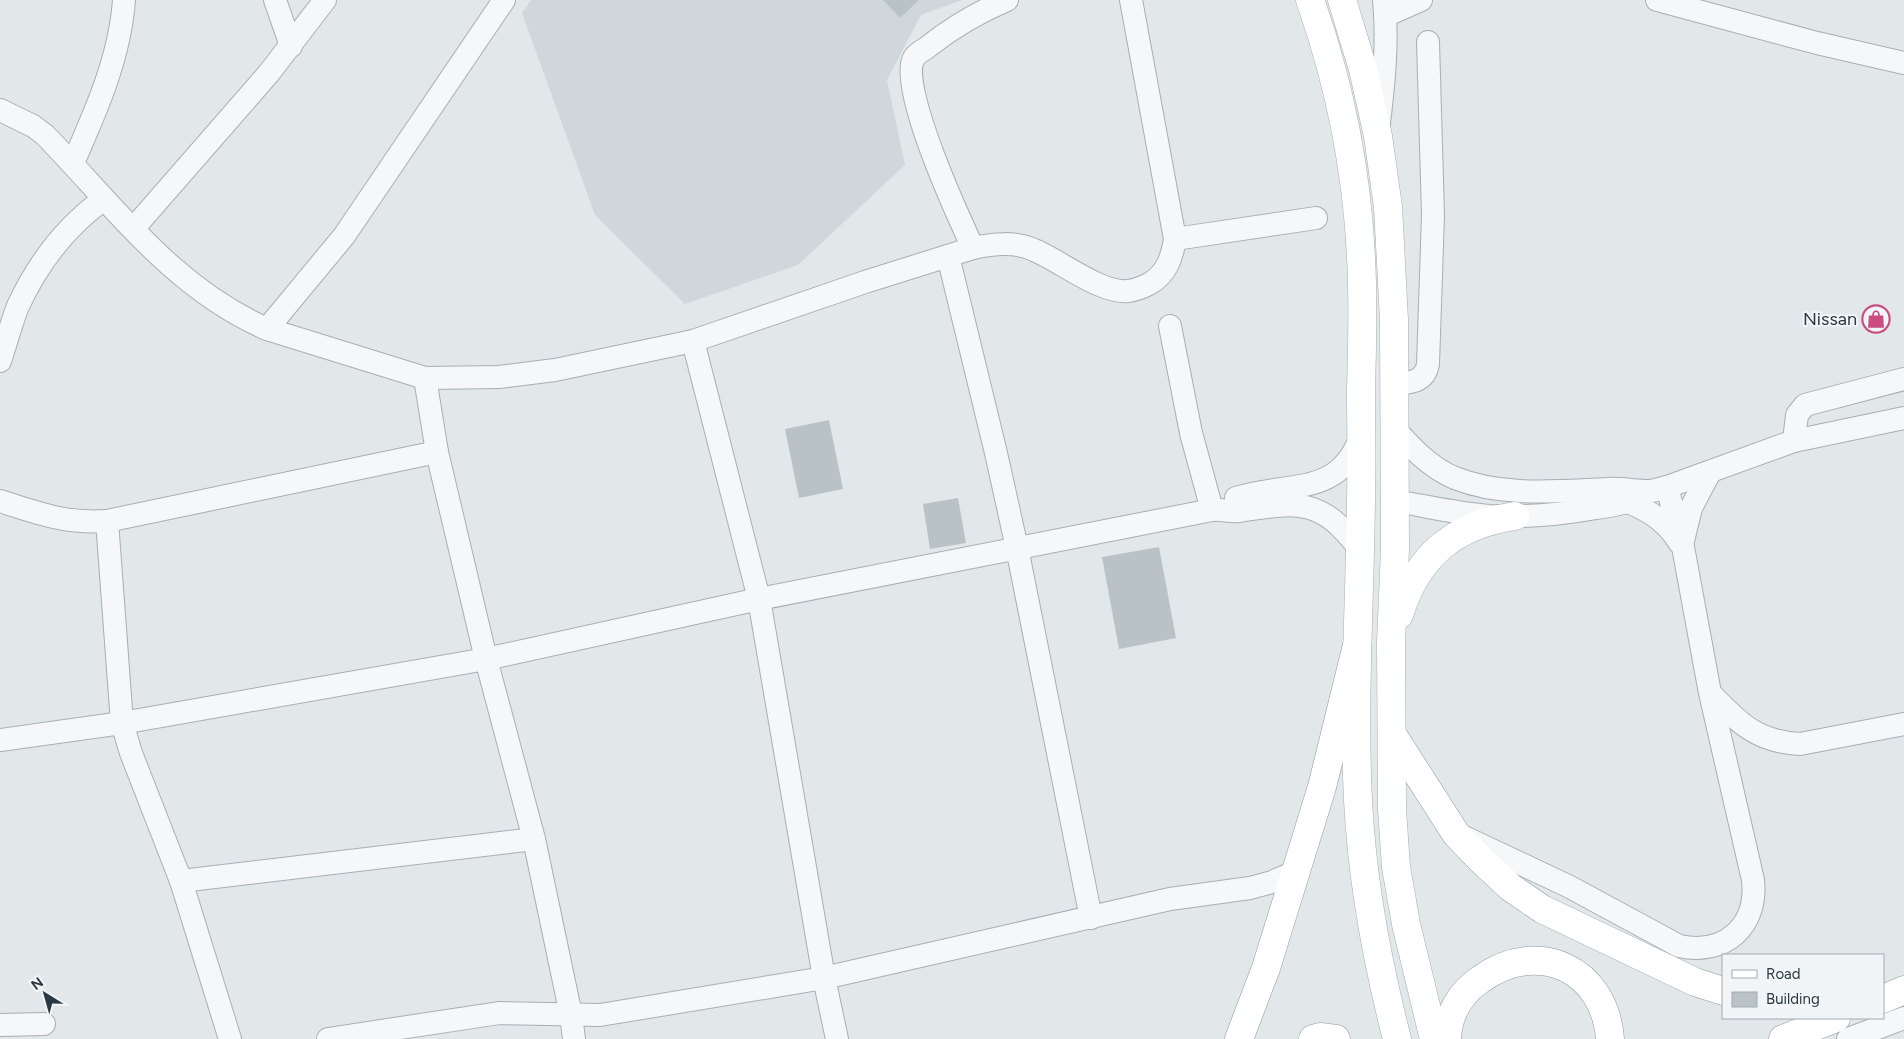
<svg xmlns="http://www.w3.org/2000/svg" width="1904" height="1039" viewBox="0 0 1904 1039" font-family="Figtree,sans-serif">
<rect width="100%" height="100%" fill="#e2e7ea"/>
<path fill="#d0d7dc" d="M531,0h431l-41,15 -34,65 18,85 -107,100 -113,39 -90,-89 -73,-202z"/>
<g fill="#b9c2c6">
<path d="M883,0h36l-19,18z"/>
<path d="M829,420l14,69 -44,9 -14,-69z"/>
<path d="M958,498l8,45 -36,6 -7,-45z"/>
<path d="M1159,547l17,91 -57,11 -17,-92z"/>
</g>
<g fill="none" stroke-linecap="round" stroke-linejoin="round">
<g stroke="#a7afb4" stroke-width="24">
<g id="minor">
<path d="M275,0l16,46"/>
<path d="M1657,0l160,43 87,20"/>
<path d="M1385,16l36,-16"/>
<path d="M0,110l33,16 12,9c70,72 128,153 222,194l158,49 74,-1 56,-7 138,-29 172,-59 108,-34c20,-4 42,-7 61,2 25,10 67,44 94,41 8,-1 15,-4 21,-7 18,-10 23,-27 26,-45l-44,-239"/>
<path d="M1379,123c5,-41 9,-82 5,-123"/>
<path d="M73,163c23,-52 47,-106 51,-163"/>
<path d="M133,229l136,-156 56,-73"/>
<path d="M1175,239l141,-21"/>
<path d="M973,248c-14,-30 -76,-164 -59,-190 3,-5 10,-8 15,-12 24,-19 50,-34 78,-46"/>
<path d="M948,256l48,197 21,95 74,370"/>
<path d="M1170,326l21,107 21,77"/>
<path d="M267,329l77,-93 160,-236"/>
<path d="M693,341l66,258 65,379 13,61"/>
<path d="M0,361c6,-18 11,-37 18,-55 20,-43 47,-79 86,-107"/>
<path d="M425,378l12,74 49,207 48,180 37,176 3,24"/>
<path d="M1394,384c16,-1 31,-2 34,-20l5,-149 -5,-173"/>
<path d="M1393,427c17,19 37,41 62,51 47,19 102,13 152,11 14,-1 28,2 42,2 6,0 12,-3 18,-4l127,-46 110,-23"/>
<path d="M1794,441l3,-26 8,-10 99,-26"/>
<path d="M1236,498c50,-17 104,1 125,-63"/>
<path d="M0,501c37,12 67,23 107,20l330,-69"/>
<path d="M1395,501c31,5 63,13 95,15 33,1 67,-1 100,-7 21,-3 40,-5 58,-18"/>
<path d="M1628,502c22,9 39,20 51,40"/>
<path d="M107,521l15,202 9,30 50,128 49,158"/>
<path d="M1683,541l8,-33 19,-36"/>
<path d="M1711,694c28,29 46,48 89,50l104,-20"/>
<path d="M0,740l122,-17 364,-64 273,-60 453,-89c9,-1 17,2 26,1 60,-9 83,-14 122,39"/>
<path d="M1462,836l108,51 109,59c46,10 79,-20 74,-66l-43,-187 -27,-146 -16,-60"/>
<path d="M181,881l353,-42"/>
<path d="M0,1025l44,-1"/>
<path d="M328,1039l171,-26 101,2 224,-37 346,-79 80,-11 22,-6 23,-10"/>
<path d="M1848,1039l56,-21"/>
</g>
</g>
<g stroke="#a2afb5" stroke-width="29">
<g id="major">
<path d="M1310,0c32,90 50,188 52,284 1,35 0,70 -1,105 0,37 1,74 0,111 -1,100 -8,200 -3,300 4,81 19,161 39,239"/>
<path d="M1342,0l21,69 15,67 10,71 6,113 1,229 -4,94 1,166 4,58 10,57 28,115"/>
<path d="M1399,615c18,-59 55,-90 116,-99"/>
</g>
</g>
<g stroke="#8a99a0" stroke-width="29">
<g id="highway">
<path d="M1392,734l64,100 25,26 29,27 32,22 153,73 28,9"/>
<path d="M1883,999l21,-9"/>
<path d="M1239,1039l27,-71 56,-181 35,-142"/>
<path d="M1313,1039l7,-2 16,2"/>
<path d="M1447,1039c1,-25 13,-46 34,-60 57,-41 124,-10 129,60"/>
<path d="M1783,1039l53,-21"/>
</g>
</g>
<use href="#minor" stroke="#f5f7f8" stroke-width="22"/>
<use href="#major" stroke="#fff" stroke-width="28"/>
<use href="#highway" stroke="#fff" stroke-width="28"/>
</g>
<defs>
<g id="shop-ring" transform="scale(1.4375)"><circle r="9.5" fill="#f2f5f7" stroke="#ca4c81" stroke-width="1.5"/><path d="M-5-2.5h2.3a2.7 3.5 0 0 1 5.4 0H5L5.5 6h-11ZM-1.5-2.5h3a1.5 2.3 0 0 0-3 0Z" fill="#ca4c81"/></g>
</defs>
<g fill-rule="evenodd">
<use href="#shop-ring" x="1876" y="319"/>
</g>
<g text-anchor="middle" stroke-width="4" stroke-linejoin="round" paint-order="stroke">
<g font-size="18" fill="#2a3941" stroke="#f2f5f7" text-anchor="end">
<text x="1857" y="325">Nissan</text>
</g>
</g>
<rect x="1722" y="954" width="162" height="65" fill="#f2f5f7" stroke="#a2aaae"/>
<rect x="1732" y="970" width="25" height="8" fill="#ffffff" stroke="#a2aaae"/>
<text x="1766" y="979" font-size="15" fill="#2a3941">Road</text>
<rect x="1732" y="992" width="25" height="15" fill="#b9c2c6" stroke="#a2aaae"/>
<text x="1766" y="1004" font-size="15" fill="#2a3941">Building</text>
<g transform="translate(45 994) rotate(323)" stroke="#f2f5f7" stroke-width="4" paint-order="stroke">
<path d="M0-4L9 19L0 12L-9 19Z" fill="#2a3941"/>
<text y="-8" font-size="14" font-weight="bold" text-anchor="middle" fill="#2a3941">N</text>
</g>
</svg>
